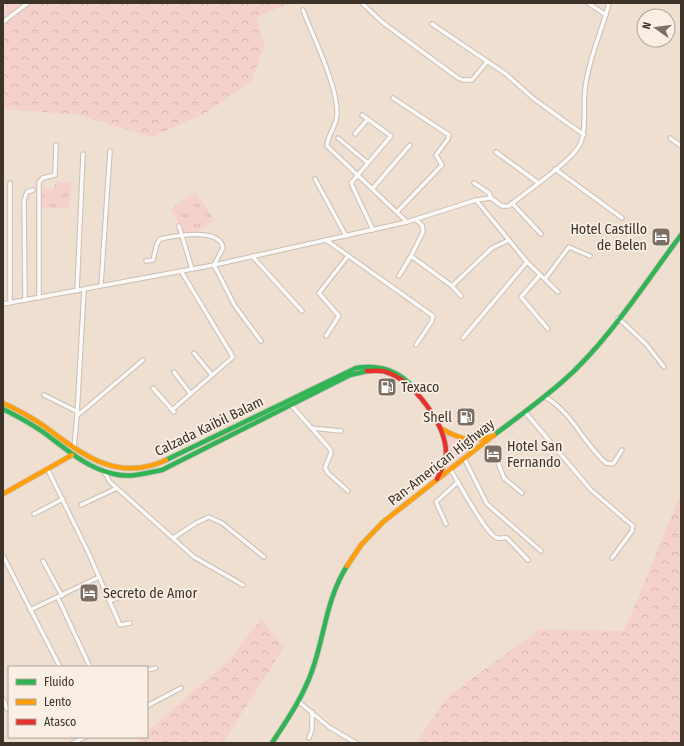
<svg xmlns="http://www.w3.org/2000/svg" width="684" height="746" viewBox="0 0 684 746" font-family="'Fira Sans Condensed',sans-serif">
<defs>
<pattern id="forest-crowns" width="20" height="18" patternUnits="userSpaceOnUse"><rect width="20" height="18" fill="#f5d1cc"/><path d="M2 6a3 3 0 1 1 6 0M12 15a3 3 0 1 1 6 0" fill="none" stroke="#d3b4af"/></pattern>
<pattern id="park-tufts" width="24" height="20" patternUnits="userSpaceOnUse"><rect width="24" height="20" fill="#f5d1cc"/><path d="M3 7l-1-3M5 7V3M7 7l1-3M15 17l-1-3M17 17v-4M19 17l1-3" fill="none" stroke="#d3b4af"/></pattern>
</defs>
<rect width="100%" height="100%" fill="#eedfd1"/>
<g fill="url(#forest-crowns)">
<path d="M3,3h288l-34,14 7,29 -12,35 -48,33 -53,23 -72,-22 -76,-6z"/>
<path d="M681,494v249h-265l32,-47 92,-67 84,2z"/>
<path d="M261,619l23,28 -61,96h-87l6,-6h5v-5l82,-72z"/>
</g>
<g fill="url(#park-tufts)">
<path d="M56,181l15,1 -2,26 -29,1v-22l14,2z"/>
<path d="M195,192l20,28 -28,18 -16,-29z"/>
<path d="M443,430l38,11 -35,29 2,-18z"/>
</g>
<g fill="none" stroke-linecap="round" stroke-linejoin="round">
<g stroke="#cabeb3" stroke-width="5.5">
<g id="street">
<path d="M362,3l20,19 76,56 5,2h9l15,-18"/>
<path d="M588,3l18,12"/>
<path d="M303,10c10,27 35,76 34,104 0,12 -10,21 -10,32l80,76"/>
<path d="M3,22l25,-19"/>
<path d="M432,24l74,50 28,25 50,36"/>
<path d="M393,98l56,37 -1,4 -12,16 6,10 -45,47"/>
<path d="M362,115l29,21 -40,47 22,47"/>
<path d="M355,134l13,-15"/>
<path d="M338,138l30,25"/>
<path d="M670,138l11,8"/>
<path d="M496,152l41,30"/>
<path d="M555,169l67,49"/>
<path d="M315,179l31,57"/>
<path d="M474,183l15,10 2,5"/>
<path d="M373,188l37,-43"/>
<path d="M476,200l51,62 31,30"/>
<path d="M512,203l29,31"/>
<path d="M416,220l6,5 1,7 -12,24 41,30 9,10"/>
<path d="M179,226l13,43"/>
<path d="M326,240l107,76 -1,5 -16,24"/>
<path d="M252,256l50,55"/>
<path d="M146,261l7,-1 4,-16 3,-5c14,-3 60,-12 63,9l-9,17 21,41 26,35"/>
<path d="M540,275l-19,22 27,32"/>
<path d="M399,276l12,-20"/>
<path d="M545,279l24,-32 21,9"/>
<path d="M101,285l9,-134"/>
<path d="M452,286l40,-38 17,-8"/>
<path d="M77,291l6,-137"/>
<path d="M39,298v-116l4,-4 12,-3 1,-30"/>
<path d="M25,300l-1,-100 3,-8 6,-2"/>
<path d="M10,303v-120"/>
<path d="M3,304l211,-39 193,-43 69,-22 15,-2 11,8h7c18,-15 59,-42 70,-60 8,-13 4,-41 6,-57 3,-29 17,-58 24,-86"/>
<path d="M618,318l28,26 18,23"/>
<path d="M326,336l13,-20 -20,-23 29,-37"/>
<path d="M463,338l64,-76"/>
<path d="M194,353l18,22"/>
<path d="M174,372l16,21"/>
<path d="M153,388l21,24"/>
<path d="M44,395l34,17"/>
<path d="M545,397c27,15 38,46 61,66l7,1 9,-14"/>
<path d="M291,405l39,44 1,4 -6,15 3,5 20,18"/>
<path d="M172,410l61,-53 -52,-86"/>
<path d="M525,412l66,78 42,36 -1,5 -20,27"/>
<path d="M78,415l65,-55"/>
<path d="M311,428l30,3"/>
<path d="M484,443l13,17 7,18 18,15"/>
<path d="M74,448l3,-33 7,-125"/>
<path d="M464,458l23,46 54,47"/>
<path d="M450,469c9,14 33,60 45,68 4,3 7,0 12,1l21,22"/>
<path d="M48,470l41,84 31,71 10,-2"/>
<path d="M105,473l5,9 84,75 49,28"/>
<path d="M81,505l36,-17"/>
<path d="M34,514l29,-15"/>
<path d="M446,524l-10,-22 22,-20"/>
<path d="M173,538l23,-15 13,-6 13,6 42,34"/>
<path d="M3,556l57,111"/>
<path d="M43,561l19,35"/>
<path d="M58,598l32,69"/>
<path d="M109,601l23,-8"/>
<path d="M30,610l69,-33"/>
<path d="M147,670l9,-2"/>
<path d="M3,699l4,10"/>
<path d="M298,701l31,26 27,16"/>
<path d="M147,706l34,-18"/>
<path d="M309,738l3,-8v-18"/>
<path d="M73,743l12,-6"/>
</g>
</g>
<g stroke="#cabeb3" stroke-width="6">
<g id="fast">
<path d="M3,409c14,7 27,14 40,23 22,16 43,36 71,42 16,4 32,-1 48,-4l188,-95 17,-4"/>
<path d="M494,435c23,-17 46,-34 68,-53 45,-39 83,-99 119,-147"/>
<path d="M166,460l190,-92c25,-4 43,3 60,22"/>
<path d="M272,743c15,-23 31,-46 40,-72 13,-36 14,-72 35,-105"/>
</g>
</g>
<g stroke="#cabeb3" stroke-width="6">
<g id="slow">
<path d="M3,403c13,6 26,13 38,21 39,28 74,60 125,36"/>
<path d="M442,429c16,9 30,14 48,8"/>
<path d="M3,494l69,-39"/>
<path d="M347,566l14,-21 22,-23 111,-87"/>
</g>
</g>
<g stroke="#cabeb3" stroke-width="6">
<path id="jam" d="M367,371c6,0 13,-1 19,1 27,8 60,52 60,81 0,9 -5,18 -9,26"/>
</g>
<use href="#street" stroke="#fcfaf8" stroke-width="3.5"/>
<use href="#fast" stroke="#30b455" stroke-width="4.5"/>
<use href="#slow" stroke="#ff9f0a" stroke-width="4.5"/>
<use href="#jam" stroke="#e5322d" stroke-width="4.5"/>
</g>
<defs>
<g id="hotel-square" transform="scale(1)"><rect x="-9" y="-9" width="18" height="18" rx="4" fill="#7c6f64" stroke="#faefe5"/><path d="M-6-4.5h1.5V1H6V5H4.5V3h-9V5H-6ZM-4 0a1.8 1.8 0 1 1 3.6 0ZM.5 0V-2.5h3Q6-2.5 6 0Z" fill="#fff"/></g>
<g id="fuel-square" transform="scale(1)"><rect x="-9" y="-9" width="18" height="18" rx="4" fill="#7c6f64" stroke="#faefe5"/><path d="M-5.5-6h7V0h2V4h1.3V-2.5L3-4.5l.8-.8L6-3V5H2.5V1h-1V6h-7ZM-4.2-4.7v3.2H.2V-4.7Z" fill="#fff"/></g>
</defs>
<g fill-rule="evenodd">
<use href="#hotel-square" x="661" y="237"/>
<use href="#fuel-square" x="387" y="387"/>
<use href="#fuel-square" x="466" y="417"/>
<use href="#hotel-square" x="493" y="454"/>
<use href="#hotel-square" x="89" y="593"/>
</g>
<g text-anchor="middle" stroke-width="3.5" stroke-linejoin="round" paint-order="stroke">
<g font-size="14" fill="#3e3329" stroke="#faefe5" text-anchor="start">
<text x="647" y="234" text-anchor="end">Hotel Castillo<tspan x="647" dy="16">de Belen</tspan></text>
<text x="401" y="392">Texaco</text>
<text x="452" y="422" text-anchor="end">Shell</text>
<text x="507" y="451">Hotel San<tspan x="507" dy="16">Fernando</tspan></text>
<text x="103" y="598">Secreto de Amor</text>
</g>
<g font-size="14" fill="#3e3329" stroke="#faefe5">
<text transform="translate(209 426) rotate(-26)" y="5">Calzada Kaibil Balam</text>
<text transform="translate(441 462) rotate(-38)" y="5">Pan-American Highway</text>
</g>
</g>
<rect width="684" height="746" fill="none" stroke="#3e3329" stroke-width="8"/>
<rect x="8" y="666" width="140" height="72" fill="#faefe5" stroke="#afa49a"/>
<rect x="16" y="679" width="20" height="6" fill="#30b455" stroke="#afa49a"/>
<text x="44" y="686" font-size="12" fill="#3e3329">Fluido</text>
<rect x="16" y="699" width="20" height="6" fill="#ff9f0a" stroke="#afa49a"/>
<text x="44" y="706" font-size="12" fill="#3e3329">Lento</text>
<rect x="16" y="719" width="20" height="6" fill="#e5322d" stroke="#afa49a"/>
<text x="44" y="726" font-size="12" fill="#3e3329">Atasco</text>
<g transform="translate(656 28) rotate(284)"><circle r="19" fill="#faefe5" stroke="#afa49a"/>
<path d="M0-3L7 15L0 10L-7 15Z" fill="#7c6f64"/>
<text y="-6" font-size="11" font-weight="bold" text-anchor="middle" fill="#3e3329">N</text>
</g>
</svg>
